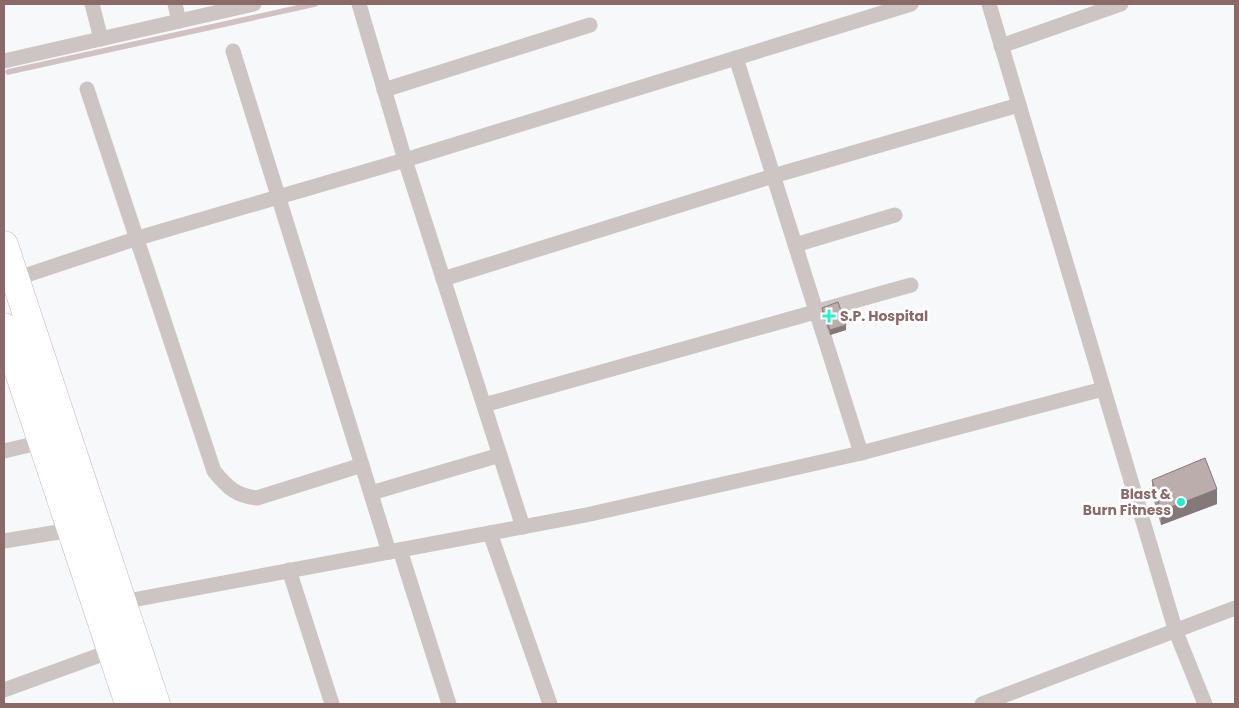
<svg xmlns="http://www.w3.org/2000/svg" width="1239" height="708" viewBox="0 0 1239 708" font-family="Poppins,sans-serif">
<rect width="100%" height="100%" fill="#f7f8f9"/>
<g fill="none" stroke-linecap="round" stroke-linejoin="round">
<path stroke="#d1c1c3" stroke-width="5.5" d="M8,72l307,-68"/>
<g stroke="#bfb8b7" stroke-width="29">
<g id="highway">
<path d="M4,245l152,459"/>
<path d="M4,327l125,377"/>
</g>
</g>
<g stroke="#cdc5c4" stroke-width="15">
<path d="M92,4l9,35"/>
<path d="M175,4l4,17"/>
<path d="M359,4l46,156 118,367"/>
<path d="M989,4l187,628 29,72"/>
<path d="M1001,46l120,-42"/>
<path d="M233,51l156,501"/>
<path d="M736,58l125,395"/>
<path d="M4,61l250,-57"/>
<path d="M87,89l127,382c13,16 22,25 43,27l105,-33"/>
<path d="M384,90l206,-65"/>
<path d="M795,245l100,-30"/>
<path d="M15,279l123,-41 267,-78 506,-156"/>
<path d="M443,279l330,-103 246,-71"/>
<path d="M484,405l427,-120"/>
<path d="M4,451l38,-9"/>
<path d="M371,493l129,-38"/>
<path d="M490,533l60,171"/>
<path d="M4,541l67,-11"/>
<path d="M400,550l49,154"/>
<path d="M289,570l43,134"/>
<path d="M122,602l464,-87 275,-62 242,-64"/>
<path d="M4,690l107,-39"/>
<path d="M982,704l253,-96"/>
</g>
<use href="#highway" stroke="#fff" stroke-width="28"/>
</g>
<g fill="#a29595">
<path d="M822,308l24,22 -16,5 -8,-22z"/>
<path d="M1152,480l65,24 -56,21 -9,-31z"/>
</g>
<g fill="#847979">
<path d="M846,325v5l-16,5v-5z"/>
<path d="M1217,489v15l-56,21v-14z"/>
</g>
<g fill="#bcadad" stroke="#847979">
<path d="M838,302l8,23 -16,5 -8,-22z"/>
<path d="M1205,458l12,31 -56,22 -9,-31z"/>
</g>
<g fill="#22efd0" stroke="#fff" stroke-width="2">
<path d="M826.5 308.5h5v5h5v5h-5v5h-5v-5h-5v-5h5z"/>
<circle cx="1181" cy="502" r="5"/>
</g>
<g text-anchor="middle" stroke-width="5" stroke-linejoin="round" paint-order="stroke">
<g font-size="14" font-weight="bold" fill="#8a6966" stroke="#fff" text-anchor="start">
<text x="840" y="321">S.P. Hospital</text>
<text x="1171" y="499" text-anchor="end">Blast &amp;<tspan x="1171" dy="16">Burn Fitness</tspan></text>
</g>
</g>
<rect width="1239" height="708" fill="none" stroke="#8a6966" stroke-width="10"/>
</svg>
